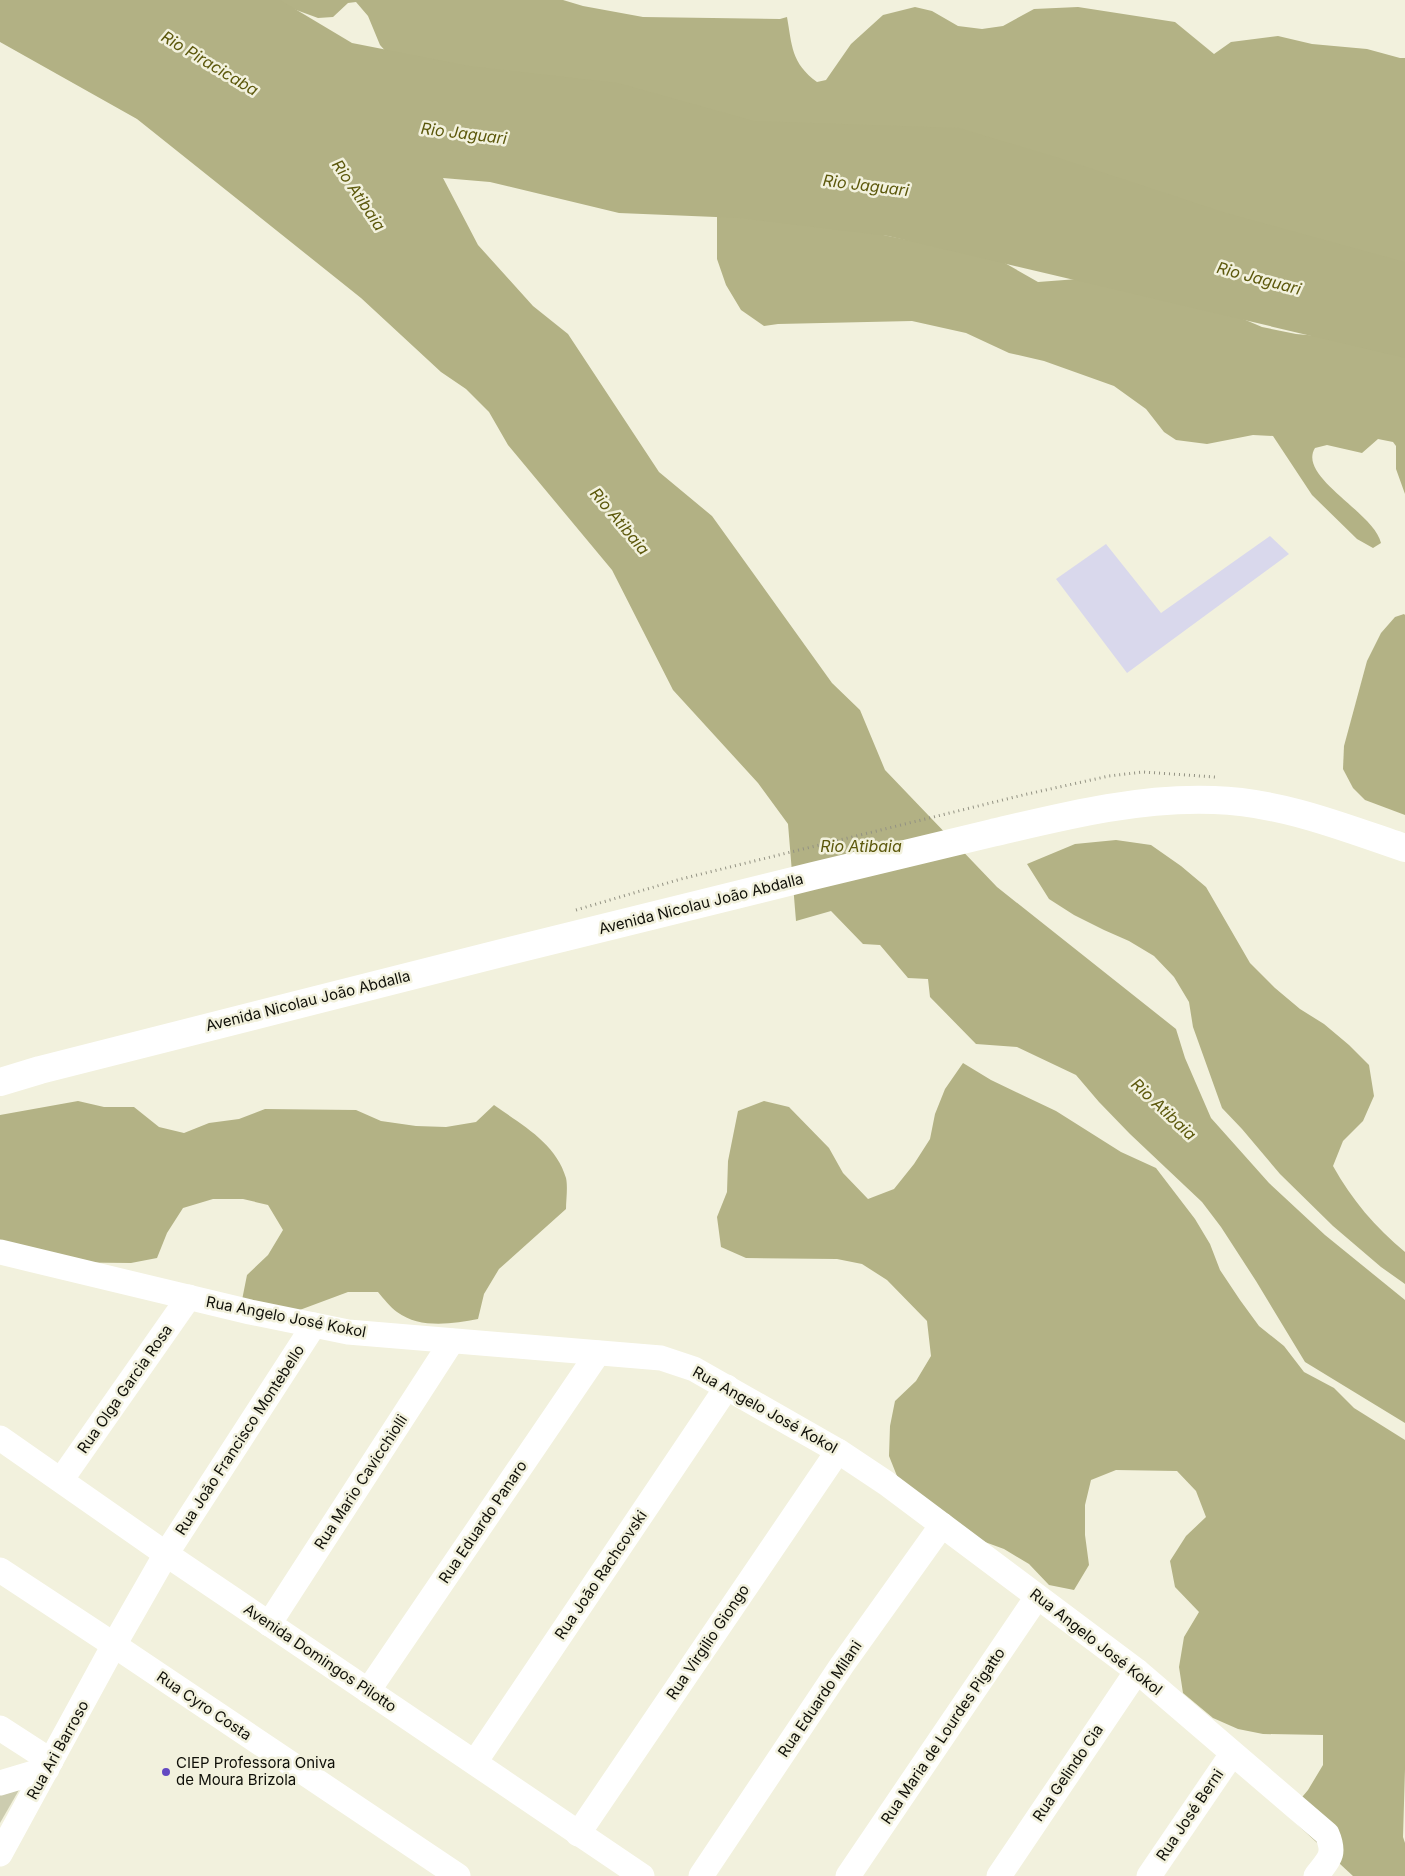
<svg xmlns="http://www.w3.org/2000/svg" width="1405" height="1876" viewBox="0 0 1405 1876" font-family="Inter,sans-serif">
<rect width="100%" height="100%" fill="#f2f1dd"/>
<path fill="#ccccaf" d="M23,1783l-23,40v-30z"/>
<g fill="#b3b285">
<path d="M269,0h294l20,6 60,11 137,2 7,-2c5,28 4,46 30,65l9,-2 25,-36 32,-29 32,-8 17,4 26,15 24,3 21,-3 31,-17 44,-2 97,15 39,32 17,-12 47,-6 34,8 55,5 33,9h5v243l-1006,-235 -19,-21 -12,-29 -12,-14 -8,1 -15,14 -15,1z"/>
<path d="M717,201l279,57 42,24 53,-4 110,23 61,26 34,7 56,5 53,13v142l-9,-25v-23l-3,-4 -15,-3 -16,14 -35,-8 -12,3c-18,29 59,64 66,95l-8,5 -16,-9 -45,-44 -39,-59 -20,-1 -46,9 -31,-4 -12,-8 -18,-23 -32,-23 -70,-25 -35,-8 -43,-20 -54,-12 -134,3 -14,2 -23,-16 -15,-25 -9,-26z"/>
<path d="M1404,614l1,1v200l-40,-15 -12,-12 -10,-19 1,-23 23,-85 14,-28 14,-16z"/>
<path d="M1116,840l35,5 30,21 25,21 44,76 25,25 25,21 24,15 25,21 20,20 5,31 -11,25 -20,20 -10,25c19,34 42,61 72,86v32l-24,-17 -48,-41 -53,-52 -38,-45 -20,-21 -29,-81 -4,-25 -15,-25 -20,-21 -25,-15 -25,-11 -30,-15 -25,-16 -22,-35 48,-20z"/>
<path d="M963,1063l28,17 65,31 65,41 35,16 39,51 15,25 10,26 20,30 19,26 25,20 20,26 30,16 20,20 51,32v329l-2,68 2,6v33h-52l-66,-61 21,-25 15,-25v-30l-60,-1 -25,-5 -25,-11 -30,-25 -4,-26 5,-30 15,-25 -24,-25 -5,-26 16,-25 20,-19 -10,-26 -19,-20 -61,-1 -25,10 -6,25v30l4,30 -15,25 -25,-5 -20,-21 -25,-15 -30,-11 -75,-57 -10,-25 1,-30 5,-25 21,-20 15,-25 -4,-35 -40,-41 -25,-16 -25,-5 -91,-1 -25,-11 -4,-30 10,-25 1,-31 10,-50 26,-10 25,6 40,41 14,25 25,26 26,-10 20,-25 16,-25 5,-25 10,-25z"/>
<path d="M78,1101l26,6h30l25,20 25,6 25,-10 30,-4 26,-10 91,1 25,11 35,5 30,1 30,-5 18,-17c28,20 62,38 72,73 2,9 0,22 0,31l-67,60 -15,25 -6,25c-26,5 -58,10 -81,-7 -7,-5 -13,-13 -19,-20h-30l-51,19 -55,-11 5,-25 21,-20 15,-25 -15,-25 -25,-6h-30l-30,9 -16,25 -10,25 -26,5 -95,-1 -36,-19v-128z"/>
</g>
<path fill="#b2b184" d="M0,0h280l72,43 117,23 149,17 136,38 205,7 97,29 170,56 179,49v96l-517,-122 -148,-18 -121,-5 -129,-31 -47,-4 35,67 55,61 35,28 91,138 53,44 120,167 28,27 25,60 112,117 179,142 9,29 26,60 58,65 56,52 80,65v123l-100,-61 -49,-81 -35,-54 -19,-25 -72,-68 -31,-32 -23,-27 -59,-28 -41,-3 -46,-47 -2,-18 -20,-1 -28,-33 -17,-1 -32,-33 -35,10 -8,-97 -30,-41 -85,-93 -61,-120 -104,-125 -19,-33 -23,-23 -25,-17 -80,-74 -224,-179 -137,-77z"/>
<path fill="#d9d8ec" d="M1270,536l19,18 -162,119 -71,-94 50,-35 55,69z"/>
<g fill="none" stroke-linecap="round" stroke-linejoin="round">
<path stroke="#939283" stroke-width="3" stroke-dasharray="1 4" stroke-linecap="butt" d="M576,910l105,-31 342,-84 86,-19 34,-4 72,5"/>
<g stroke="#fff" stroke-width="25">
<path d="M0,1252l250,60 98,20 313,26 33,11 144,82 48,32 251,188 190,163c9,21 2,25 -11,42"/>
<path d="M0,1438l166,116 476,322"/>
<path d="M61,1480l128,-183"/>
<path d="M0,1570l114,75 344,231"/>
<path d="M269,1624l183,-283"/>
<path d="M368,1691l230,-338"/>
<path d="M0,1728l51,33"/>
<path d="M475,1762l252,-375"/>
<path d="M0,1783l47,-14"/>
<path d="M578,1834l260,-383"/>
<path d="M0,1854l114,-209 52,-91 148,-229"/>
<path d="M701,1876l141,-211 100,-140"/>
<path d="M848,1876l189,-279"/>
<path d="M999,1876l138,-205"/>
<path d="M1149,1876l83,-122"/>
</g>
<path stroke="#fff" stroke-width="28" d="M0,1082l40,-12c257,-66 515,-131 773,-194 60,-14 119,-29 179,-43 72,-17 147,-36 222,-33 67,2 129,27 191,48"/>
</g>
<circle fill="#6349c2" stroke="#f2f1dd" stroke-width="2" cx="166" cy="1772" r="5"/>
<g text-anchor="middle" stroke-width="5" stroke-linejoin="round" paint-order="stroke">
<g font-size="15" fill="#0f0f08" stroke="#f2f1dd">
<text transform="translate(701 904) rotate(-14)" y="5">Avenida Nicolau João Abdalla</text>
<text transform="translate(308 1001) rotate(-14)" y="5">Avenida Nicolau João Abdalla</text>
<text transform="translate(286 1317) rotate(11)" y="5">Rua Angelo José Kokol</text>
<text transform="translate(125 1389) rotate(-55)" y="5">Rua Olga Garcia Rosa</text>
<text transform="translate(765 1410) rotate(29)" y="5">Rua Angelo José Kokol</text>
<text transform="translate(240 1440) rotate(-57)" y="5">Rua João Francisco Montebello</text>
<text transform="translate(361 1482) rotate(-57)" y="5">Rua Mario Cavicchiolli</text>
<text transform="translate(483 1522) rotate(-56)" y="5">Rua Eduardo Panaro</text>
<text transform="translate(601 1575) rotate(-56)" y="5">Rua João Rachcovski</text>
<text transform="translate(708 1642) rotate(-56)" y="5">Rua Virgilio Giongo</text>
<text transform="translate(1096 1642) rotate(38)" y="5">Rua Angelo José Kokol</text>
<text transform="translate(320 1658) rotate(34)" y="5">Avenida Domingos Pilotto</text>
<text transform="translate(820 1699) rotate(-56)" y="5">Rua Eduardo Milani</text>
<text transform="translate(204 1706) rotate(34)" y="5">Rua Cyro Costa</text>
<text transform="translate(943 1736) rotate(-56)" y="5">Rua Maria de Lourdes Pigatto</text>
<text transform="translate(58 1750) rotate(-61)" y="5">Rua Ari Barroso</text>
<text transform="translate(1068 1773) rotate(-56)" y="5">Rua Gelindo Cia</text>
<text transform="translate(1190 1815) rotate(-56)" y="5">Rua José Berni</text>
</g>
<g font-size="15" fill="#0f0f08" stroke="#f2f1dd" text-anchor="start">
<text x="176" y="1768">CIEP Professora Oniva<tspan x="176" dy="17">de Moura Brizola</tspan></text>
</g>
<g font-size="16" font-style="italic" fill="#5c580c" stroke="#f2f1dd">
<text transform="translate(210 63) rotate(31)" y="6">Rio Piracicaba</text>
<text transform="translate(464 133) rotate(7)" y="6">Rio Jaguari</text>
<text transform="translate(866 185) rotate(7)" y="6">Rio Jaguari</text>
<text transform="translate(359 195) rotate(56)" y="6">Rio Atibaia</text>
<text transform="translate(1259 278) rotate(15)" y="6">Rio Jaguari</text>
<text transform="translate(620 521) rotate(50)" y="6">Rio Atibaia</text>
<text x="861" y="852">Rio Atibaia</text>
<text transform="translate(1164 1109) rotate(43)" y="6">Rio Atibaia</text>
</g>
</g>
</svg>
